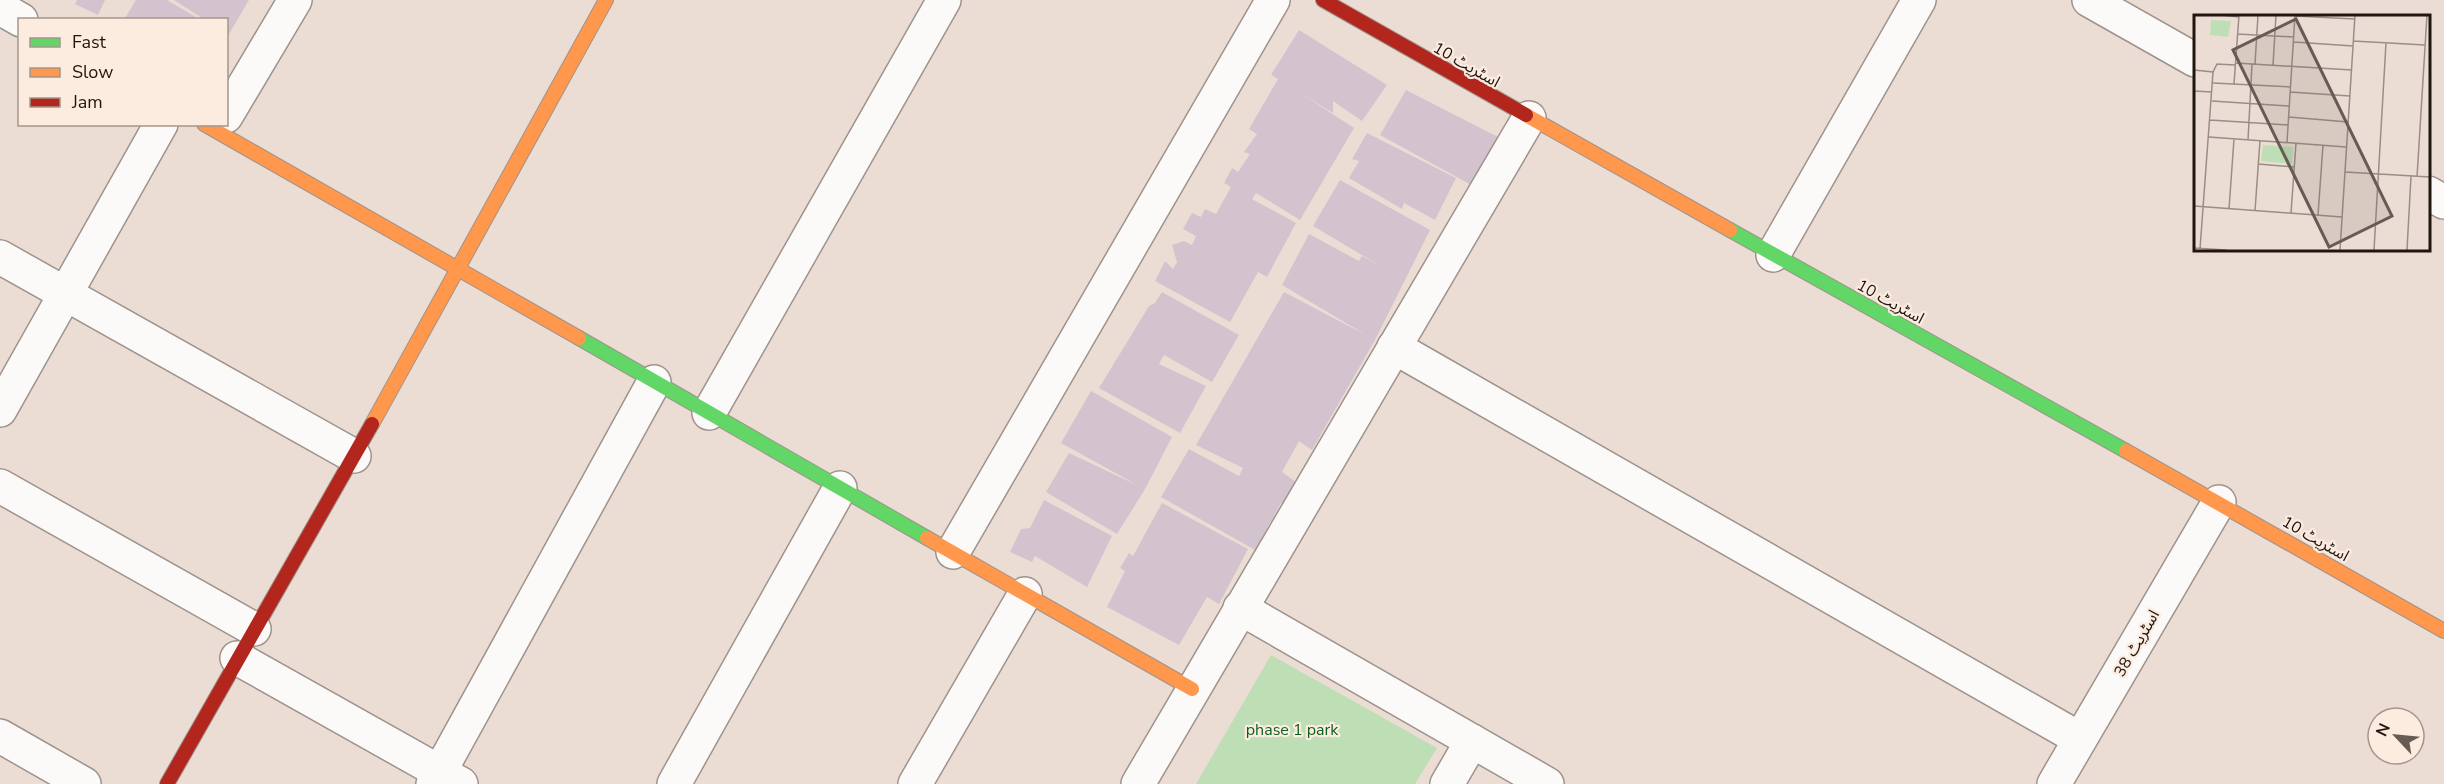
<svg xmlns="http://www.w3.org/2000/svg" width="2444" height="784" viewBox="0 0 2444 784" font-family="'Nunito Sans','Noto Sans Arabic',sans-serif">
<rect width="100%" height="100%" fill="#ecddd4"/>
<path fill="#bedfb5" d="M1271,655l166,93 -22,36h-219z"/>
<g fill="#d3c3ce">
<path d="M77,0h28l-7,15 -23,-11z"/>
<path d="M136,0h31l34,20h-77z"/>
<path d="M174,0h75l-20,34 -3,-1v-13h-21z"/>
<path d="M1299,30l88,55 -25,36 -29,-20v12l-33,-20 54,35 -54,92 -44,-27 -4,6 44,24 -29,54 -9,-5 -28,50 -75,-41 10,-20 8,8 4,-7 -5,-17 12,-4 8,4 4,-9 -13,-7 9,-16 9,4 4,-8 11,5 15,-27 -7,-4 8,-15 6,4 12,-18 -6,-2 13,-18 -8,-5 29,-50 -7,-4z"/>
<path d="M1406,90l94,48 -27,48 -93,-51z"/>
<path d="M1367,133l89,45 -21,42 -31,-17 -2,6 -53,-31 10,-17 -7,-2z"/>
<path d="M1340,180l90,50 -55,110 -63,110 -13,-9 -17,31 17,12 -13,22 -5,-3 -26,47 -94,-53 28,-48 50,27 4,-8 -47,-23 88,-153 82,43 -84,-50 27,-51 50,27 3,-5 20,11 -69,-41z"/>
<path d="M1162,292l77,43 -27,47 -48,-27 -5,9 47,22 -26,47 -81,-45 50,-82 6,-3z"/>
<path d="M1091,391l81,46 -27,52 -28,45 -71,-42 23,-39 70,33 -78,-43z"/>
<path d="M1044,500l68,36 -25,51 -52,-31 -3,6 -22,-10 11,-23 9,-1z"/>
<path d="M1162,503l86,46 -29,55 -12,-7 -28,48 -72,-38 18,-36 -5,-3 9,-15 4,3z"/>
</g>
<g fill="none" stroke-linecap="round" stroke-linejoin="round">
<g stroke="#9e938c" stroke-width="36">
<g id="street">
<path d="M2089,0l106,60"/>
<path d="M0,8l21,12"/>
<path d="M226,116l69,-116"/>
<path d="M2428,193l16,9"/>
<path d="M1773,255l146,-255"/>
<path d="M0,257l354,199"/>
<path d="M1394,347l686,392"/>
<path d="M0,410l161,-286"/>
<path d="M709,413l235,-413"/>
<path d="M0,486l254,143"/>
<path d="M953,552l320,-552"/>
<path d="M1240,608l307,176"/>
<path d="M237,658l224,126"/>
<path d="M0,736l84,48"/>
<path d="M433,784l221,-402"/>
<path d="M674,784l166,-296"/>
<path d="M915,784l110,-190"/>
<path d="M1138,784l391,-666"/>
<path d="M1447,784l25,-43"/>
<path d="M2054,784l165,-282"/>
</g>
</g>
<g stroke="#9e938c" stroke-width="16">
<g id="fast">
<path d="M1730,230l396,221"/>
<path d="M579,338l348,200"/>
</g>
</g>
<g stroke="#9e938c" stroke-width="16">
<g id="slow">
<path d="M1526,115l204,115"/>
<path d="M204,124l375,214"/>
<path d="M372,424l234,-424"/>
<path d="M2126,451l318,180"/>
<path d="M927,538l265,151"/>
</g>
</g>
<g stroke="#9e938c" stroke-width="16">
<g id="jam">
<path d="M1323,0l203,115"/>
<path d="M167,784l205,-360"/>
</g>
</g>
<use href="#street" stroke="#fcfaf9" stroke-width="33"/>
<use href="#fast" stroke="#63d668" stroke-width="14"/>
<use href="#slow" stroke="#ff974d" stroke-width="14"/>
<use href="#jam" stroke="#b3261e" stroke-width="14"/>
</g>
<g text-anchor="middle" stroke-width="4.5" stroke-linejoin="round" paint-order="stroke">
<g font-size="16" fill="#1f160f" stroke="#fcece0">
<text transform="translate(1467 64) rotate(30)" y="6">اسٹریٹ 10</text>
<text transform="translate(1891 301) rotate(29)" y="6">اسٹریٹ 10</text>
<text transform="translate(2316 538) rotate(30)" y="6">اسٹریٹ 10</text>
<text transform="translate(2136 643) rotate(-60)" y="6">اسٹریٹ 38</text>
</g>
<g font-size="16" fill="#0b5f1e" stroke="#fcece0">
<text x="1292" y="735">phase 1 park</text>
</g>
</g>
<g transform="translate(2194 15)">
<rect width="236" height="236" fill="#ecddd4"/>
<path d="M17,5l20,1 -3,16 -18,-2zM69,130l30,2 -1,17 -31,-3z" fill="#bedfb5"/>
<path fill="none" stroke="#9a8d85" stroke-width="1.5" d="M27,0l18,2M101,1l60,3M43,19l57,3M159,26l72,4M100,27l59,4M42,48l116,7M61,49l3,-49M79,50l3,-50M0,55l19,2 -13,177M19,57l4,-8 18,1M19,68l78,4M40,69l5,-69M0,76l18,1M96,77l60,4M18,86l77,5M95,102l59,5M16,105l78,5M15,122l137,10M54,125l4,-76M93,127l8,-127M64,149l36,3M151,157l85,5M223,162l10,-162M0,191l148,11M35,194l5,-70M61,196l5,-71M97,198l5,-70M124,200l5,-70M0,233l32,2M146,235l15,-235M180,235l12,-207M213,235l4,-74"/>
<path fill="#675c54" fill-opacity="0.15" stroke="#675c54" stroke-width="3" d="M102,4l96,197 -63,31 -96,-197z"/>
<rect width="236" height="236" fill="none" stroke="#1f160f" stroke-width="3"/>
</g>
<rect x="18" y="18" width="210" height="108" fill="#fcece0" stroke="#a4968c" stroke-width="1.5"/>
<rect x="30" y="38" width="30" height="9" fill="#63d668" stroke="#a4968c" stroke-width="1.5"/>
<text x="72" y="48" font-size="18" fill="#1f160f">Fast</text>
<rect x="30" y="68" width="30" height="9" fill="#ff974d" stroke="#a4968c" stroke-width="1.5"/>
<text x="72" y="78" font-size="18" fill="#1f160f">Slow</text>
<rect x="30" y="98" width="30" height="9" fill="#b3261e" stroke="#a4968c" stroke-width="1.5"/>
<text x="72" y="108" font-size="18" fill="#1f160f">Jam</text>
<g transform="translate(2396 736) rotate(296)"><circle r="28" fill="#fcece0" stroke="#a4968c" stroke-width="1.5"/>
<path d="M0-4.5L10 22L0 15L-10 22Z" fill="#675c54"/>
<text y="-9" font-size="16" font-weight="bold" text-anchor="middle" fill="#1f160f">N</text>
</g>
</svg>
